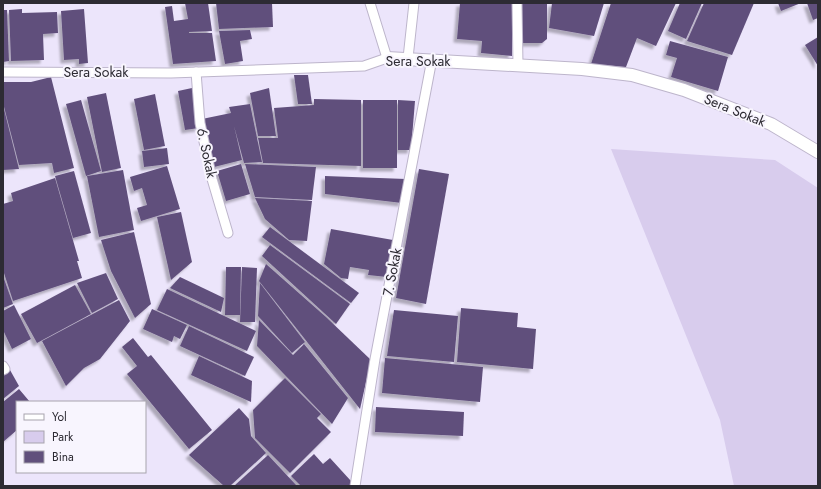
<svg xmlns="http://www.w3.org/2000/svg" width="821" height="489" viewBox="0 0 821 489" font-family="Jost,sans-serif">
<defs>
<filter id="shadow"><feDropShadow dx="-3.5" dy="3.5" stdDeviation="1" flood-color="#0004"/></filter>
</defs>
<rect width="100%" height="100%" fill="#ece5fb"/>
<path fill="#d8cced" d="M611,149l164,11 43,28v298h-84l-14,-66z"/>
<g fill="#61507c" filter="url(#shadow)">
<path d="M185,3h23l4,28 -23,1v1h23l4,28 -43,3 -8,-57 7,-1 2,15 14,-2z"/>
<path d="M216,3h56l1,24 -54,2z"/>
<path d="M460,3h52v53l-31,-3 1,-12 -25,-2z"/>
<path d="M522,3h25v36l-5,4h-20z"/>
<path d="M552,3h52l-10,33 -45,-8z"/>
<path d="M611,3h65l-20,43 -19,-8 -11,29 -35,-3z"/>
<path d="M680,3h22l-16,36 -18,-8z"/>
<path d="M704,3h50l-22,52 -45,-14z"/>
<path d="M778,3h23l-20,8z"/>
<path d="M807,3h11v15l-5,2z"/>
<path d="M22,9v4l35,-1 1,21 -15,1 1,26 -33,1 -2,-51z"/>
<path d="M84,9l4,54 -9,1v-5l-15,1 -3,-49z"/>
<path d="M3,10h4l2,51 -6,1z"/>
<path d="M250,30l2,9 -12,2 3,20 -18,3 -6,-33z"/>
<path d="M818,37v29l-13,-21z"/>
<path d="M670,41l58,16 -10,34 -47,-14 6,-19 -11,-3z"/>
<path d="M294,75h14l4,29h-14z"/>
<path d="M51,77l23,91 -20,5 -2,-10 -33,2 -16,-62v-21h28z"/>
<path d="M192,88l7,40 -14,2 -7,-39z"/>
<path d="M269,88l7,48h-18l-8,-43z"/>
<path d="M106,93l15,75 -19,4 -15,-75z"/>
<path d="M155,94l10,52 -21,4 -10,-51z"/>
<path d="M314,99l47,1v66l-98,-3 -5,-25h20l-4,-30 40,-3z"/>
<path d="M81,100l20,71 -15,5 -20,-72z"/>
<rect x="363" y="100" width="34" height="68"/>
<path d="M398,100l17,1 -4,49h-13z"/>
<path d="M250,104l12,58 -18,1 -10,-37 8,34 -28,7 -12,-48 29,-6 -2,-6z"/>
<path d="M3,109h1l15,60 -16,1z"/>
<path d="M167,148l2,16 -25,3 -2,-16z"/>
<path d="M241,164l9,30 -24,7 -9,-30z"/>
<path d="M245,164l71,3 -4,33 -57,-3z"/>
<path d="M167,166l13,43 -39,12 -4,-13 10,-3 -5,-17 -8,3 -4,-14z"/>
<path d="M419,169l30,5 -23,130 -30,-6z"/>
<path d="M123,170l11,60 -35,7 -12,-61z"/>
<path d="M74,171l17,62 -18,5 -18,-62z"/>
<path d="M325,176l81,3 -4,24 -77,-9z"/>
<path d="M55,178l24,83h-2l5,17 -69,23 -10,-31v-66l10,-3 -2,-8z"/>
<path d="M255,198l57,3 -5,40 -18,-1 -24,-21z"/>
<path d="M181,212l11,50 -21,18 -14,-63z"/>
<path d="M270,227l89,66 -8,10 -89,-66z"/>
<path d="M331,229l62,11 -6,37 -19,-2 1,-5 -19,-3 -2,12 -7,-1 -17,-14z"/>
<path d="M134,232l17,72 -16,14 -24,-47 -10,-31z"/>
<path d="M270,245l80,59 -14,20 -74,-68z"/>
<path d="M266,264l60,53 45,43 -11,49 -101,-128z"/>
<path d="M226,267h15l-1,48h-15z"/>
<path d="M242,267l15,1 -2,54h-15z"/>
<path d="M106,273l12,26 -26,14 -15,-30z"/>
<path d="M3,276l10,28 -10,4z"/>
<path d="M180,277l44,21 -3,14 -51,-24z"/>
<path d="M260,283l45,59 -13,11 -34,-37z"/>
<path d="M75,285l16,29 -54,29 -16,-29z"/>
<path d="M167,289l89,42 -9,20 -90,-41z"/>
<path d="M119,300l11,21 -30,38 -16,9 -18,18 -24,-45z"/>
<path d="M14,305l17,34 -19,10 -9,-19v-19z"/>
<path d="M461,308l57,5 -1,14 19,2 -3,40 -76,-7z"/>
<path d="M152,309l35,16 -7,14 -6,-3 -2,6 -29,-13z"/>
<path d="M394,310l64,6 -4,46 -67,-6z"/>
<path d="M259,320l34,35 11,-11 44,54 -16,26 -75,-78z"/>
<path d="M189,326l65,31 -9,19 -65,-30z"/>
<path d="M133,338l15,19 3,-2 61,75 -23,19 -62,-75 10,-8 -15,-19z"/>
<path d="M199,356l53,25 -1,21 -60,-27z"/>
<path d="M385,358l98,9 -3,35 -98,-9z"/>
<path d="M10,370l9,16 -16,13v-24z"/>
<path d="M285,378l36,36 -4,4 14,14 -41,41 -35,-35 -2,-28z"/>
<path d="M19,389l11,13h-13v28l-14,12v-40z"/>
<path d="M376,407l88,5 -1,24 -88,-4z"/>
<path d="M239,408l10,11 2,17 15,17 -36,33h-6l-35,-31z"/>
<path d="M314,454l9,10 7,-6 21,23 -1,5h-49l-10,-10z"/>
<path d="M268,455l29,31h-63z"/>
</g>
<g fill="none" stroke-linecap="round" stroke-linejoin="round">
<g stroke="#bdb5cb" stroke-width="11">
<g id="street">
<path d="M517,3l1,62"/>
<path d="M408,58l6,-55"/>
<path d="M3,72l168,1 193,-7 23,-8 -17,-55"/>
<path d="M196,72l4,51 12,56 16,54"/>
<path d="M3,366l2,3 -2,1"/>
<path d="M355,486l20,-127 57,-300"/>
</g>
</g>
<g stroke="#bdb5cb" stroke-width="14">
<path id="secondary" d="M387,58l195,11 50,6 52,15 87,34 47,28"/>
</g>
<use href="#street" stroke="#fff" stroke-width="9"/>
<use href="#secondary" stroke="#fff" stroke-width="12"/>
</g>
<g text-anchor="middle" stroke-width="4" stroke-linejoin="round" paint-order="stroke">
<g font-size="14" fill="#2d2b33" stroke="#f8f5fe">
<text x="418" y="66">Sera Sokak</text>
<text x="96" y="77">Sera Sokak</text>
<text transform="translate(735 110) rotate(22)" y="5">Sera Sokak</text>
<text transform="translate(207 153) rotate(78)" y="5">6. Sokak</text>
<text transform="translate(392 272) rotate(-79)" y="5">7. Sokak</text>
</g>
</g>
<rect width="821" height="489" fill="none" stroke="#2d2b33" stroke-width="8"/>
<rect x="16" y="401" width="130" height="72" fill="#f8f5fe" stroke="#a7a4ad"/>
<rect x="24" y="414" width="20" height="6" fill="#ffffff" stroke="#a7a4ad"/>
<text x="52" y="421" font-size="12" fill="#2d2b33">Yol</text>
<rect x="24" y="431" width="20" height="12" fill="#d8cced" stroke="#a7a4ad"/>
<text x="52" y="441" font-size="12" fill="#2d2b33">Park</text>
<rect x="24" y="451" width="20" height="12" fill="#61507c" stroke="#a7a4ad"/>
<text x="52" y="461" font-size="12" fill="#2d2b33">Bina</text>
</svg>
